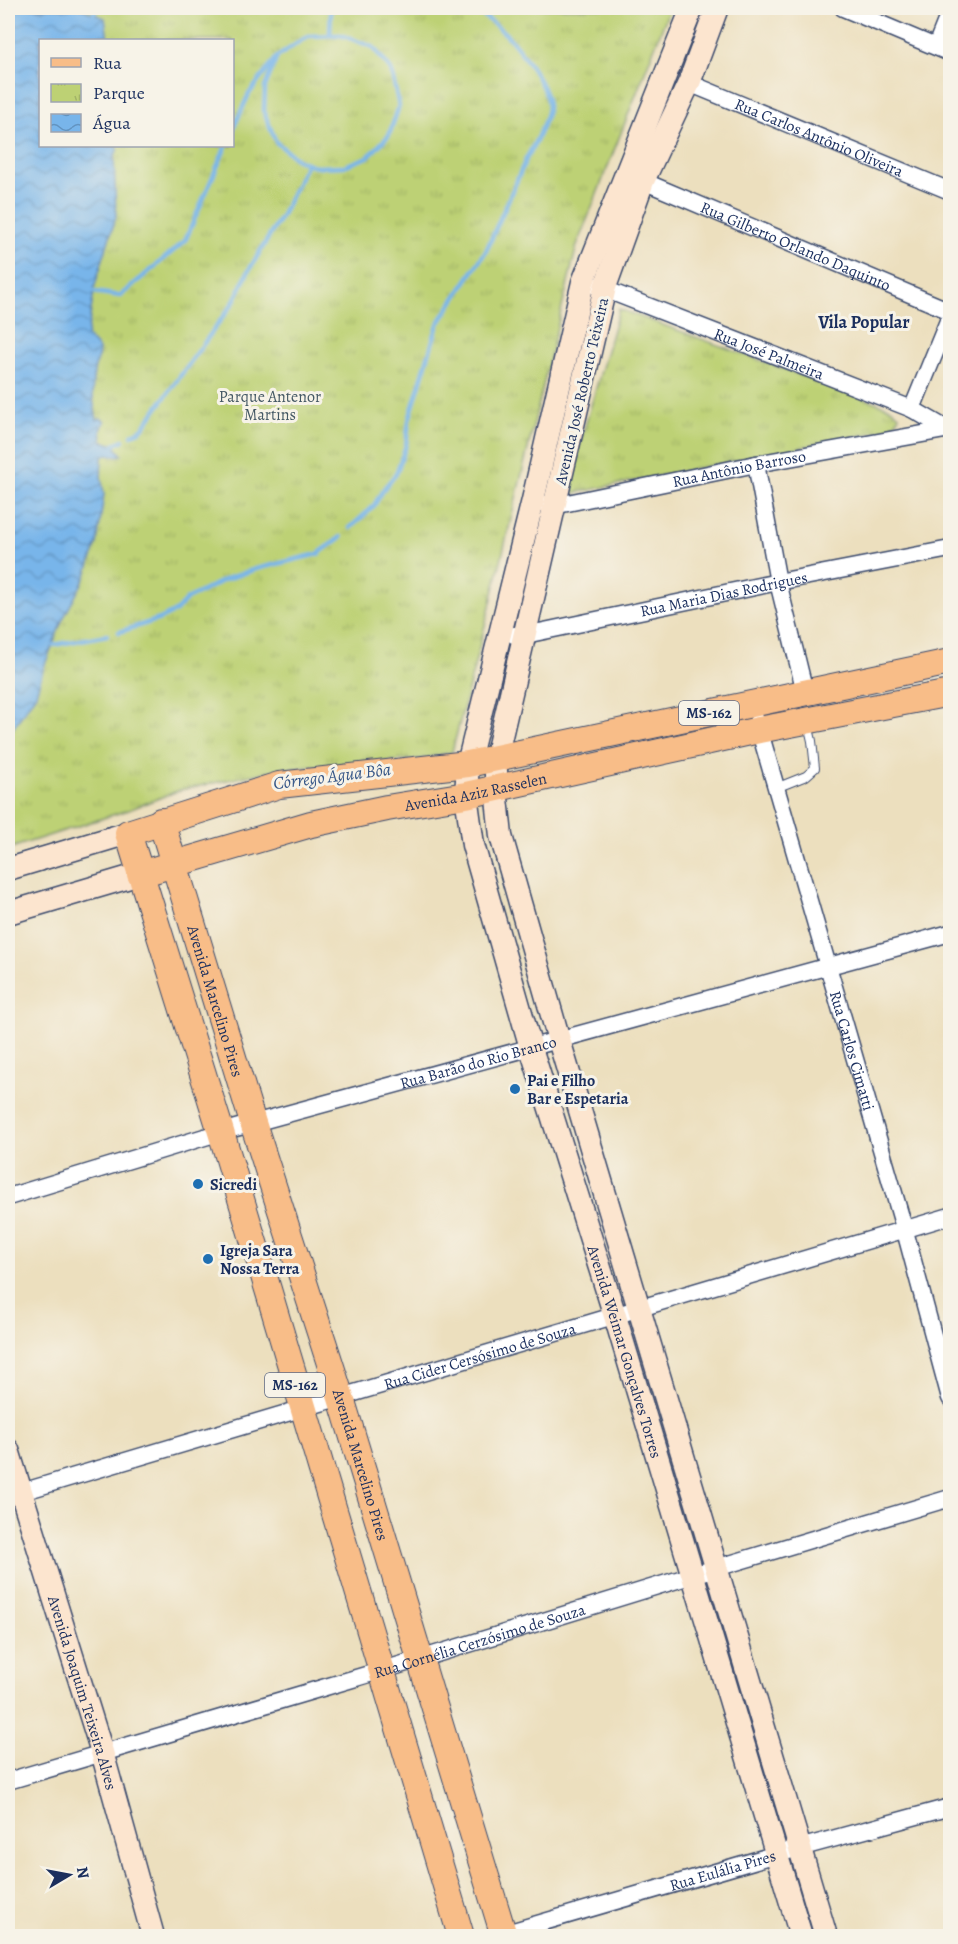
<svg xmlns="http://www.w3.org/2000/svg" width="958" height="1944" viewBox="0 0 958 1944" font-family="Alegreya,serif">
<defs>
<pattern id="park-tufts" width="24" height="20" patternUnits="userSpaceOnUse" patternTransform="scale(1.5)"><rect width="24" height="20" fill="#bdd174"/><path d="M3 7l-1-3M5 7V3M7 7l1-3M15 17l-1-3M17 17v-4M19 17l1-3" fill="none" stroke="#a2b467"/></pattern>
<pattern id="water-waves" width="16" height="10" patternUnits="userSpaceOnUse" patternTransform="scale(1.5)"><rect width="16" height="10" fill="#78b5ea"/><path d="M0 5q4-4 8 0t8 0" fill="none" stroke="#6294c1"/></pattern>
</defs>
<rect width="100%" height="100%" fill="#f7f3e8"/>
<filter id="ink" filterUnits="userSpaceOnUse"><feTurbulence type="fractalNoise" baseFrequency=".0167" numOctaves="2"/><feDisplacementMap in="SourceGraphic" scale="12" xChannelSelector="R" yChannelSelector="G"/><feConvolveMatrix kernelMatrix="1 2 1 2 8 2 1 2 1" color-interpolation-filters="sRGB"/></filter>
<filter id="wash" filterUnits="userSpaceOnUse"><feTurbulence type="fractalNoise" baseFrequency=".008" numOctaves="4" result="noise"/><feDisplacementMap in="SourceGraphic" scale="24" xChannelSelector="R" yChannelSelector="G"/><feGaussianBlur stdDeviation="1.35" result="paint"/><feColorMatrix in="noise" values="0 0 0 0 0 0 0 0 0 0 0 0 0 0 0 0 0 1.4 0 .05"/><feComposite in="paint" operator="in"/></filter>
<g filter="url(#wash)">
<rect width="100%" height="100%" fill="#ecdfbe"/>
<g fill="url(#park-tufts)" stroke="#6c8069" stroke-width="1.5" fill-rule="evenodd">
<path d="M8,8h662l-93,237 -87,361 -38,146 -31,7 -141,10 -100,21 -49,19 -123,40zM40,40h192v106h-192z"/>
<path d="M619,309l272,99 8,7c-2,11 -12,14 -22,17l-312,63z"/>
</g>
<path fill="url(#water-waves)" stroke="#4a72a4" stroke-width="1.5" d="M8,8h72l25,10 3,22h-68v106h75l3,3 -4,8 2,60 -21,68 -8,51 12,13c0,10 -4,15 -5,23 -3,14 0,35 3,48l3,-2 5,3 -4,9 1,11 12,4 8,10 -7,1 -8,-2 -5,4 -1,18 3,18 -7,50 -12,34 -23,43 -18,46 -8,27 -28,42z"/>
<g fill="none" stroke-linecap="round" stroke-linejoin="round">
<g stroke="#78b5ea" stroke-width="4.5">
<path d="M94,13l3,-5"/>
<path d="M330,35l1,-27"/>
<path d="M232,131l17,-37 28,-37 31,-21 33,-1 32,12 18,23 8,36 -10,29 -21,22 -24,9 -27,1 -19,-7 -22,-18 -12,-30 1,-25 12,-30"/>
<path d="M94,292l26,4 65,-55 41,-95"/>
<path d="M132,435l10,-6 91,-126 16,-33 33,-55 25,-52"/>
<path d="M114,445l9,-5"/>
<path d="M350,528l23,-21 12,-20 11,-13 10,-29 3,-25 29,-96 48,-73 41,-94c6,-9 21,-40 21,-51 -1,-21 -33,-65 -49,-78 -8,-7 -17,-13 -25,-20"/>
<path d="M119,632l41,-13 16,-8 11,-12 39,-20 30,-10 62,-15 23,-17"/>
<path d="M54,645l53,-10"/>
</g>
</g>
</g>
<g filter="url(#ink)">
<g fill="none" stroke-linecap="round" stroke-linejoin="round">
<g stroke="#3a496c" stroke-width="10">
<path id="lane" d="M776,788l30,-12 9,-8 -3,-27 -4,-17"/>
</g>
<g stroke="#3a496c" stroke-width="19">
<g id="street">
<path d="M843,8l107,45"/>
<path d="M936,46l14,-35"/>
<path id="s1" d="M689,83l261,108"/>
<path id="s2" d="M643,181l307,130"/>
<path id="s3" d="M594,285l318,124 38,22"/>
<path d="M912,409l38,-93"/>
<path d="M756,464l22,118 27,110"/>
<path id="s4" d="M545,504l8,2 203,-42 189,-34"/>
<path id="s5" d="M514,635h11l253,-53 172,-33"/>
<path id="s6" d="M757,722l148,509 45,167"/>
<path id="s7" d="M8,1197l213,-65 729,-199"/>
<path id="s8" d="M8,1496l942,-280"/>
<path id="s9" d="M8,1781l412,-122 296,-91 234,-70"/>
<path id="s10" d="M496,1936l281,-82 173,-47"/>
</g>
</g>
<g stroke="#3a496c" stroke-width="25">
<g id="secondary">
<path id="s11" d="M692,8l-109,274 -50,218 -65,264 -2,31 7,50 58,203 84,268 186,620"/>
<path d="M717,8l-28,75 -46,98 -38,106 -109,471v31l5,47 58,204 267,896"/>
<path d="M8,869l120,-36"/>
<path d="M8,913l132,-39"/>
<path id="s12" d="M8,1450l94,302 51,184"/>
</g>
</g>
<g stroke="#3a496c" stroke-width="28">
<g id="primary">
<path id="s13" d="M161,821l92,302 88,275 163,538"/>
<path id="s14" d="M140,874l171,-50 76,-16 79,-13 293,-65 191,-37"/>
<path d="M461,1936l-240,-804 -93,-299 151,-48 189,-21 482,-102"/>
</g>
</g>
<use href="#lane" stroke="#fff" stroke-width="8"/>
<use href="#street" stroke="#fff" stroke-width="16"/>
<use href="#secondary" stroke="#fce5cf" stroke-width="22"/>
<use href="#primary" stroke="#f8bd88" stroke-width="26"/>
</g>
</g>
<g fill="#1f6fb2" stroke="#f7f3e8" stroke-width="2">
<circle cx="515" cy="1089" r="6"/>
<circle cx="198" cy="1184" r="6"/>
<circle cx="208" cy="1259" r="6"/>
</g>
<g text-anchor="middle" stroke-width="6" stroke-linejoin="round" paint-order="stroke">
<g fill="#f7f3e8" stroke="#5d6a87" stroke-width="1.5">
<rect x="679" y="701" width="60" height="24" rx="4.5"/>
<rect x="265" y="1373" width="60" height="24" rx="4.5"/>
</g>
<g font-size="15" font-weight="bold" fill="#1b2f5e">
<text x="709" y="718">MS-162</text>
<text x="295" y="1390">MS-162</text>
</g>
<g font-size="16" fill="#1b2f5e" stroke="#f7f3e8">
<text dy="6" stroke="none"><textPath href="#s1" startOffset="141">Rua Carlos Antônio Oliveira</textPath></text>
<text dy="6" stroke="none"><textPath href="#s2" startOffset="166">Rua Gilberto Orlando Daquinto</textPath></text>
<text dy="6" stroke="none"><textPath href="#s3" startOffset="188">Rua José Palmeira</textPath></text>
<text transform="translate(581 391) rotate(-77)" y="6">Avenida José Roberto Teixeira</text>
<text dy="6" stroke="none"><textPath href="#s4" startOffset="198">Rua Antônio Barroso</textPath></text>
<text dy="6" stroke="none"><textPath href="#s5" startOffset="214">Rua Maria Dias Rodrigues</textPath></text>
<text dy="6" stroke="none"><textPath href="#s14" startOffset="346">Avenida Aziz Rasselen</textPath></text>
<text dy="6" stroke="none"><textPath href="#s13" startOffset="188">Avenida Marcelino Pires</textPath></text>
<text dy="6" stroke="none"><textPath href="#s6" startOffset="342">Rua Carlos Cimatti</textPath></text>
<text dy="6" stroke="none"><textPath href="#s7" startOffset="489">Rua Barão do Rio Branco</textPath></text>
<text dy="6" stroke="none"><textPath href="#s11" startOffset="1401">Avenida Weimar Gonçalves Torres</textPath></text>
<text dy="6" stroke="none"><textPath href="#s8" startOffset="492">Rua Cider Cersósimo de Souza</textPath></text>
<text dy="6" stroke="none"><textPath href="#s13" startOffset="674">Avenida Marcelino Pires</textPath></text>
<text dy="6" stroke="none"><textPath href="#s9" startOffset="492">Rua Cornélia Cerzósimo de Souza</textPath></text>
<text dy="6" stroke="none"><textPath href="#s12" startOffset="254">Avenida Joaquim Teixeira Alves</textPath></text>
<text dy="6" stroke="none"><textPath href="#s10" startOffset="236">Rua Eulália Pires</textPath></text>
</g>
<g font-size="16" fill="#445864" stroke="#f7f3e8">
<text x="270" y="402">Parque Antenor<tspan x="270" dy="18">Martins</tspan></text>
</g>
<g font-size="16" font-weight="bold" fill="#1b2f5e" stroke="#f7f3e8" text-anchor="start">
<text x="527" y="1086">Pai e Filho<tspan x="527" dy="18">Bar e Espetaria</tspan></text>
<text x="210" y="1190">Sicredi</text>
<text x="220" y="1256">Igreja Sara<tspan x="220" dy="18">Nossa Terra</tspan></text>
</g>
<g font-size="18" font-weight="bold" fill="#1b2f5e" stroke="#f7f3e8">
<text x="864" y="328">Vila Popular</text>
</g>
<g font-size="18" font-style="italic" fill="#375788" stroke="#f7f3e8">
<text transform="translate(332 776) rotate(-7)" y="6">Córrego Água Bôa</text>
</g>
</g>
<rect width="958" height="1944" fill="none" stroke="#f7f3e8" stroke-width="30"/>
<rect x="39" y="39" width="195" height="108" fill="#f7f3e8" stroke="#9fa5b1" stroke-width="1.5"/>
<rect x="51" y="58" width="30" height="9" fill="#f8bd88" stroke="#9fa5b1" stroke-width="1.5"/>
<text x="93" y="69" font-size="18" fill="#1b2f5e">Rua</text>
<rect x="51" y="84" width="30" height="18" fill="url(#park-tufts)" stroke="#9fa5b1" stroke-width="1.5"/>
<text x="93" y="99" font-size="18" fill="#1b2f5e">Parque</text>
<rect x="51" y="114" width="30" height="18" fill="url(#water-waves)" stroke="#9fa5b1" stroke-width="1.5"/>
<text x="93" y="129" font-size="18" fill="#1b2f5e">Água</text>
<g transform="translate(69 1875) rotate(80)" stroke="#f7f3e8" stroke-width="4.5" paint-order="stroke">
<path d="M0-4.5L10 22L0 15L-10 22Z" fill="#1b2f5e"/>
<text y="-9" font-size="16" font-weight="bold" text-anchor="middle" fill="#1b2f5e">N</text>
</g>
</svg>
